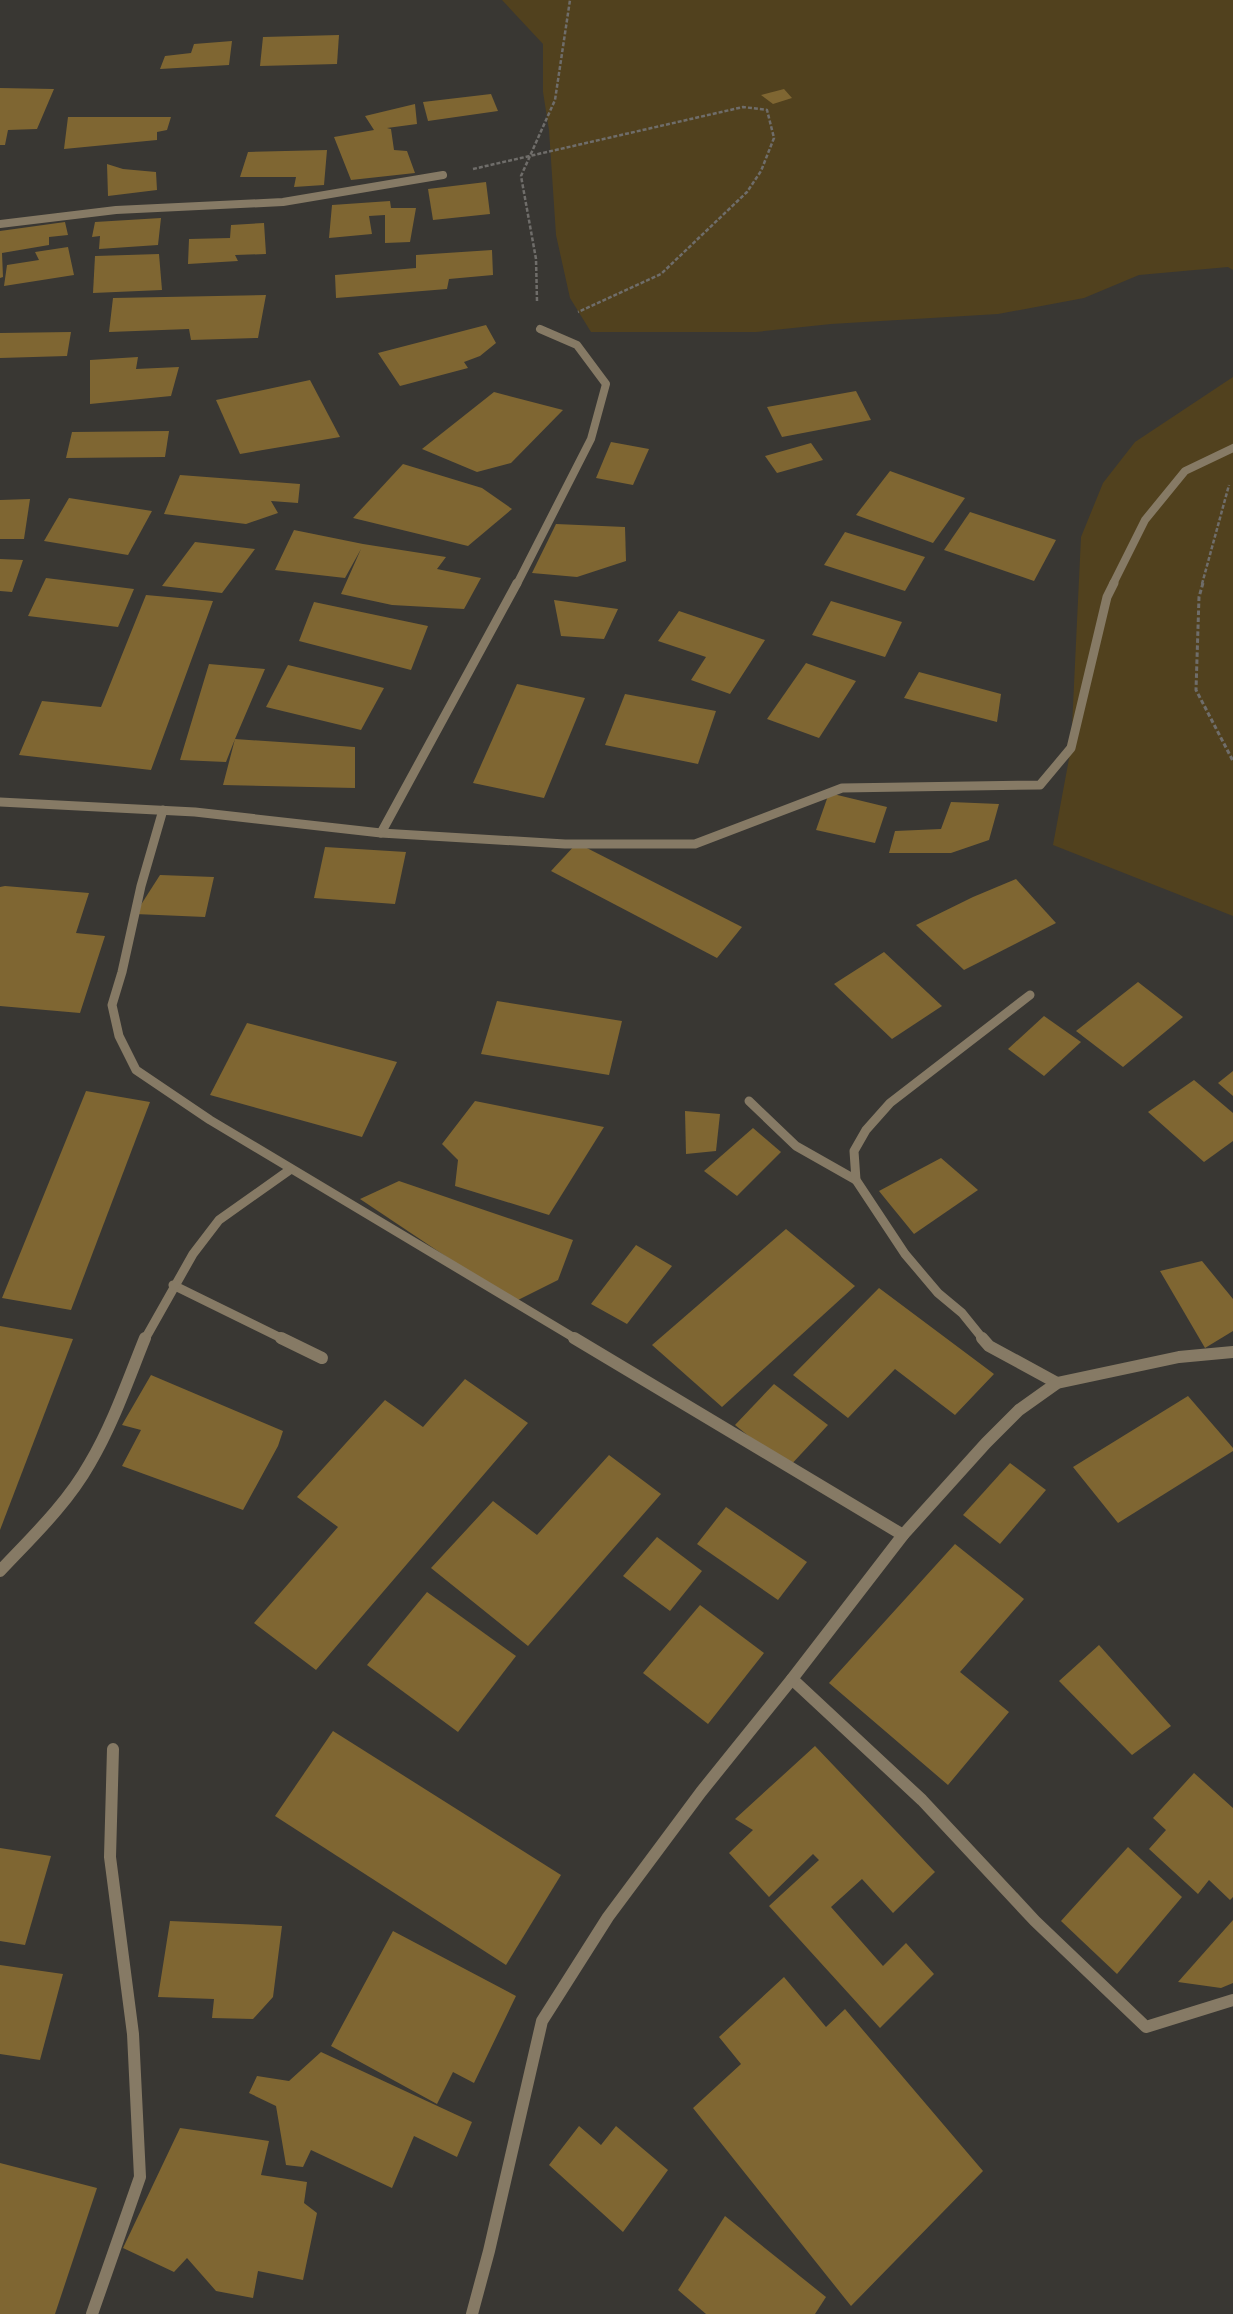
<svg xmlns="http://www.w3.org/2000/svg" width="1233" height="2314" viewBox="0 0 1233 2314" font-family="Quicksand,sans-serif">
<rect width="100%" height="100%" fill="#393733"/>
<g fill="#51411e">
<path d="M502,0h731v270l-5,-3 -89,8 -55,23 -86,16 -167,10 -75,8h-165l-21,-34 -14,-63 -7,-105 -6,-38v-48z"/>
<path d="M1233,377v539l-180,-71 18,-97 10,-211 22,-54 32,-41z"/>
</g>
<g fill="#7f6632">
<path d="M339,35l-2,29 -77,2 3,-29z"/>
<path d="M232,41l-3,24 -69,4 5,-13 26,-3 3,-9z"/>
<path d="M0,88l54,1 -17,40 -29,1 -3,15h-5z"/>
<path d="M784,89l8,9 -19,6 -12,-9z"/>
<path d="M491,94l7,17 -70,10 -5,-19z"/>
<path d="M415,104l2,20 -30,4 4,1 3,21 13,1 8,22 -64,7 -17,-43 40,-7 -9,-14z"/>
<path d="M68,117h103l-4,13 -10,2v8l-93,9z"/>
<path d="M327,150l-3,35 -30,2 2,-10h-56l8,-25z"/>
<path d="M107,164l16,5 33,3 1,18 -49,6z"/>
<path d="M486,182l4,32 -57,6 -5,-31z"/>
<path d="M390,201l1,7h25l-6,34 -25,1v-28l-16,1 3,18 -43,4 3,-33z"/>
<path d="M161,218l-3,27 -59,4 1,-13 -8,1 3,-15z"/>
<path d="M65,222l3,13 -19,2v8l-47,8 1,24 -3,1v-47z"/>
<path d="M264,223l2,31 -31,1 3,6 -50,3 1,-25 41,-1 1,-13z"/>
<path d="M68,247l6,28 -70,11 3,-21 32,-5 -4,-8z"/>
<path d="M492,250l1,25 -44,4 -2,10 -111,9 -1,-23 81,-7v-13z"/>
<path d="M159,254l3,36 -69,3 2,-37z"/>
<path d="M266,295l-8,43 -67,2 -2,-11 -80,3 4,-34z"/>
<path d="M486,325l10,18 -16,13 -16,6 4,6 -68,18 -22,-33z"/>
<path d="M71,332l-4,24 -67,2v-25z"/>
<path d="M138,357l-2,12 43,-2 -8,29 -81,8v-44z"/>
<path d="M310,380l30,57 -100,17 -24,-54z"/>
<path d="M856,391l15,29 -89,17 -15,-30z"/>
<path d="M494,392l69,18 -52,53 -34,9 -55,-23z"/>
<path d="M169,431l-4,26 -99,1 6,-26z"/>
<path d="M611,442l38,7 -16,36 -37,-7z"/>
<path d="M811,443l12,17 -46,13 -12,-17z"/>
<path d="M403,464l79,24 30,21 -44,37 -115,-28z"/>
<path d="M890,471l75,27 -32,45 -77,-28z"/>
<path d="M180,475l120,9 -2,19 -27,-2 7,12 -32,11 -82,-10z"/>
<path d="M69,498l83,13 -24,44 -84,-14z"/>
<path d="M30,499l-6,40h-24v-39z"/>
<path d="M970,512l86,28 -22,41 -90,-31z"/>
<path d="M556,524l69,3 1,34 -49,16 -45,-4z"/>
<path d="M294,530l69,14 83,13 -9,12 44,9 -17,31 -72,-4 -51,-11 20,-45 -16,29 -70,-8z"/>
<path d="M845,532l80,25 -20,34 -81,-26z"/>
<path d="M195,542l60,7 -33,44 -60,-7z"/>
<path d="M0,559l23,1 -11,32 -12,-1z"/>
<path d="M46,578l88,11 -16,38 -90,-11z"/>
<path d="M146,595l67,6 -62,169 -132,-15 23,-54 59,6z"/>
<path d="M554,600l64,9 -14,30 -43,-3z"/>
<path d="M831,601l71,21 -17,35 -73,-22z"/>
<path d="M314,602l114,24 -17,44 -112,-29z"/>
<path d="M679,611l86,29 -35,54 -39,-14 15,-23 -48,-16z"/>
<path d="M806,663l50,18 -37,57 -52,-19z"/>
<path d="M209,664l56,5 -30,70 120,8v41l-132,-3 12,-46 -9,23 -46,-2z"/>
<path d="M288,665l96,23 -23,42 -95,-23z"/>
<path d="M919,672l82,22 -4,28 -93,-24z"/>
<path d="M517,684l68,14 -41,100 -71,-15z"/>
<path d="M625,694l91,17 -18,53 -93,-19z"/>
<path d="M829,793l58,14 -12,36 -59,-13z"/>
<path d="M951,802l48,2 -10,36 -38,13h-62l6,-22 46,-2z"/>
<path d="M577,843l165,84 -25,31 -166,-87z"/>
<path d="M325,847l81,5 -11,52 -81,-6z"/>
<path d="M160,875l54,2 -9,40 -70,-3z"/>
<path d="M1016,879l40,44 -92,47 -48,-45 57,-28z"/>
<path d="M5,886l84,7 -13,40 29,3 -25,77 -80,-7v-119z"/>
<path d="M884,952l58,54 -50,33 -58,-55z"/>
<path d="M1138,982l45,35 -60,50 -47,-36z"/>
<path d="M497,1001l125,20 -13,54 -128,-21z"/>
<path d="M1044,1016l37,26 -37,34 -36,-27z"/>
<path d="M247,1023l150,39 -35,75 -152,-42z"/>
<path d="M1233,1071v25l-15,-13z"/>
<path d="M1194,1080l39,33v28l-29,21 -56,-50z"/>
<path d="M86,1091l64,11 -79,208 -69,-12z"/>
<path d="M475,1101l129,26 -55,88 -94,-29 3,-26 -16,-16z"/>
<path d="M685,1111l35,3 -4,37 -30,3z"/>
<path d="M753,1128l28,24 -44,44 -33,-25z"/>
<path d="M941,1158l37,32 -64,44 -35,-43z"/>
<path d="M399,1181l174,59 -15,40 -44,22 -154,-103z"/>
<path d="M786,1229l69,57 -133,121 -70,-62z"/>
<path d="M636,1245l36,21 -45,58 -36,-20z"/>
<path d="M1202,1261l31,38v32l-28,17 -45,-77z"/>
<path d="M879,1288l115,86 -39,41 -60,-46 -47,49 -55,-43z"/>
<path d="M0,1326l73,13 -73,191z"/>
<path d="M151,1375l132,56 -5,15 -35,64 -121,-44 19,-36 -19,-5z"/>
<path d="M465,1379l63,44 -212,247 -62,-47 84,-96 -41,-30 88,-97 38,27z"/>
<path d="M774,1384l54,41 -40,43 -53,-43z"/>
<path d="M1188,1396l45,52v3l-115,72 -45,-56z"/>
<path d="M609,1455l52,39 -133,152 -97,-78 62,-67 44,34z"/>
<path d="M1010,1463l36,27 -46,54 -37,-29z"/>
<path d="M726,1507l81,55 -29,38 -81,-56z"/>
<path d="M657,1537l45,34 -32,40 -47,-35z"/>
<path d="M955,1544l69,55 -64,73 49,40 -61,73 -119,-102z"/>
<path d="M427,1592l89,64 -58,76 -91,-67z"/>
<path d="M700,1605l64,48 -56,71 -65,-51z"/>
<path d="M1099,1645l72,81 -39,29 -73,-74z"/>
<path d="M333,1731l228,144 -55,90 -231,-149z"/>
<path d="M815,1746l120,126 -42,41 -31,-34 -31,28 52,59 23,-23 28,31 -54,54 -111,-122 50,-46 -6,-6 -44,43 -40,-44 24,-23 -18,-11z"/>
<path d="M1194,1773l39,35v89l-3,3 -21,-20 -11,14 -49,-45 17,-19 -13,-12z"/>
<path d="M1128,1847l54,50 -65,77 -56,-53z"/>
<path d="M0,1848l51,8 -26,89 -25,-4z"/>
<path d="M1233,1920v63l-12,5 -43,-6z"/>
<path d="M170,1921l112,5 -9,71 -20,22 -41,-1 2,-19 -56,-2z"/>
<path d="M393,1931l123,65 -42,87 -21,-11 -16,32 -106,-58z"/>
<path d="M0,1965l63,9 -23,86 -40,-6z"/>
<path d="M784,1977l42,50 19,-18 138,162 -132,135 -158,-198 48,-44 -22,-27z"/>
<path d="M321,2052l151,70 -15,35 -43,-21 -22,52 -81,-38 -8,17 -17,-2 -10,-59 -27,-13 8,-17 32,5z"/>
<path d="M579,2126l22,19 15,-19 52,44 -45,62 -74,-67z"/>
<path d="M180,2128l89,13 -8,34 46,7 -3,21 13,10 -14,67 -45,-9 -5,27 -37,-7 -29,-33 -13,14 -51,-24z"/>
<path d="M0,2163l97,25 -42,126h-55z"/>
<path d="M725,2216l101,81 -11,17h-109l-28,-24z"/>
</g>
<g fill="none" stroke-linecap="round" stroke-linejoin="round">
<g stroke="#6f6d6a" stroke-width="2.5" stroke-dasharray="4 2" stroke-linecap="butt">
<path d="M473,169l270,-62 24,3 7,28 -13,33 -14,21 -86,82 -83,38"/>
<path d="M537,301l-1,-42 -15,-83 34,-76 15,-100"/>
<path d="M1202,584l27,-99"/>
</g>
<path stroke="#6f6d6a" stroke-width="3" stroke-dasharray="4.5 2.5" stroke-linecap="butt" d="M1203,583l-4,14 -3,93 37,71"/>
<g stroke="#867a65" stroke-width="8">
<path d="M0,224l116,-14 167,-8 160,-27"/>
<path d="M517,584l74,-145 15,-55 -29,-39 -37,-16"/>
<path d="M1113,584l32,-64 40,-49 48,-23"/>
</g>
<g stroke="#867a65" stroke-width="9">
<path d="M0,802l195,10 186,21 184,11h130l147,-56 198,-3 31,-37 36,-151 7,-14"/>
<path d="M163,810l-22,76 -19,86 -10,33 7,31 17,34 74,50 366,219"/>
<path d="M381,833l136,-250"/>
<path d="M749,1101l47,45 60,34"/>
<path d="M173,1285l110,54"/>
<path d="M145,1339l48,-85 26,-34 72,-51"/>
<path d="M983,1339l-21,-26 -24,-20 -33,-39 -49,-74 -2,-29 12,-21 24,-27 140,-108"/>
</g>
<g stroke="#867a65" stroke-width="12">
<path d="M281,1338l41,20"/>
<path d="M574,1338l329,197"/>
<path d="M982,1338l7,8 68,37"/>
<path d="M0,1571c32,-34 67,-67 90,-108 23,-39 38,-83 55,-125"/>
<path d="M792,1679l130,121 113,121 111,106 87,-27"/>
<path d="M92,2314l48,-137 -7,-143 -23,-177 3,-108"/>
<path d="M472,2314l17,-63 53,-230 66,-104 93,-125 91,-113 111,-144 83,-92 33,-33 38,-27 122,-26 54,-5"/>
</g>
</g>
</svg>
